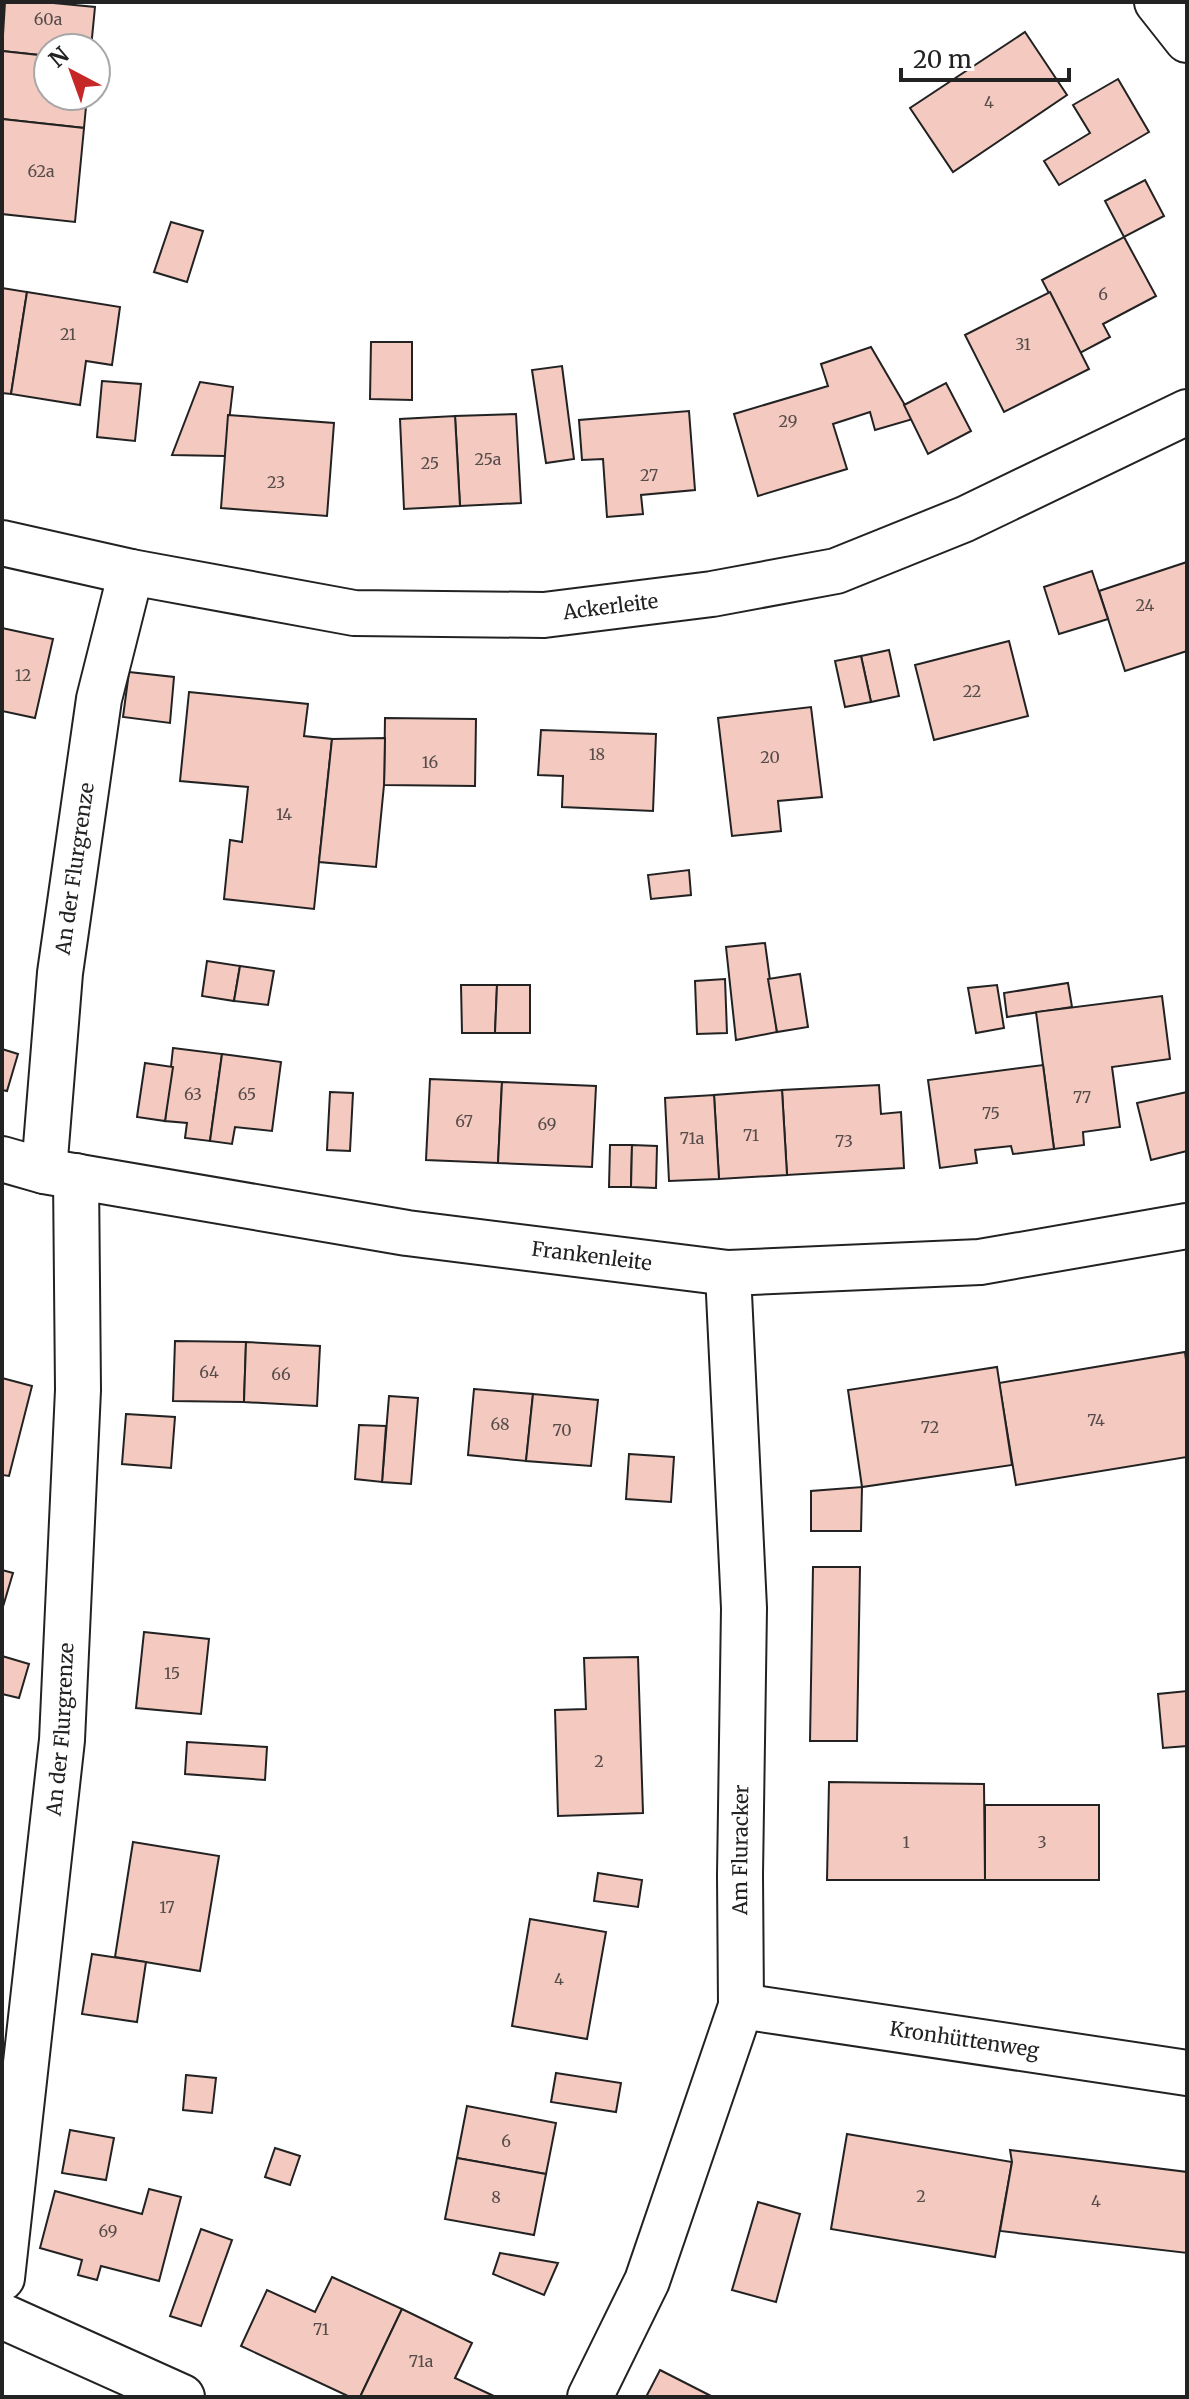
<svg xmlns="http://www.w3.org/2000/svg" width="1189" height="2399" viewBox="0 0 1189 2399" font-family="Merriweather,serif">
<rect width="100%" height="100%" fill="#fff"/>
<g fill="#f3c9c0" stroke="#222" stroke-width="2">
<path d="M5,2h38l52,5 -4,41h-43v8l-46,-5z"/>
<path d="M1025,32l42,63 -114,77 -43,-64z"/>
<path d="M2,51l46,5v40h39l-3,32 -82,-9z"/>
<path d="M1118,79l31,53 -90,53 -15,-24 46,-28 -17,-28z"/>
<path d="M2,119l82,9 -9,94 -73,-8z"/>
<path d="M1145,180l19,36 -40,21 -19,-36z"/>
<path d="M171,222l32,9 -16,51 -33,-10z"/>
<path d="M1124,237l32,59 -53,28 7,13 -30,16 -38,-73z"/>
<path d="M2,288l25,4 -16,102 -9,-1z"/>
<path d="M27,292l93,15 -8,58 -26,-4 -6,44 -69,-11z"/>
<path d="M1050,292l39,77 -85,43 -39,-77z"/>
<path d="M371,342h41v58l-42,-1z"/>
<path d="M871,347l42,72 -38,11 -5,-18 -37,12 14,45 -89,27 -24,-82 94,-28 -7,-22z"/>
<path d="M562,366l12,93 -28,4 -14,-93z"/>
<path d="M102,381l39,3 -6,57 -38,-4z"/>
<path d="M200,382l33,5 -8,69 -53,-1z"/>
<path d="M946,383l25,48 -43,23 -24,-49z"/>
<path d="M689,411l6,79 -54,5 2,19 -36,3 -4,-58 -21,1 -3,-40z"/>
<path d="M516,414l5,89 -61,3 -5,-90z"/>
<path d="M228,415l106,8 -7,93 -106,-8z"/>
<path d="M455,416l5,90 -56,3 -4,-90z"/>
<path d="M1187,562v89l-62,20 -26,-80z"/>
<path d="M1092,571l16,48 -49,15 -15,-47z"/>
<path d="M2,628l51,11 -18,79 -33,-7z"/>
<path d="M1009,641l19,75 -94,24 -19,-75z"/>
<path d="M889,650l10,46 -28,6 -10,-46z"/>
<path d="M861,656l10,46 -26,5 -10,-46z"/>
<path d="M129,672l45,5 -4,46 -47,-6z"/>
<path d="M189,692l119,12 -4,32 28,3 -18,170 -90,-10 6,-59 12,2 6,-55 -68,-6z"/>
<path d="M811,707l11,90 -44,4 3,30 -49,5 -14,-118z"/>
<path d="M385,718l91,1 -1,67 -91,-1z"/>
<path d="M541,730l115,4 -3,77 -91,-4 1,-31 -25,-1z"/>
<path d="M385,738l-1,47 -8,82 -57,-5 13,-123z"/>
<path d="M689,870l2,25 -40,4 -3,-24z"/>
<path d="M765,943l12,89 -41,8 -10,-93z"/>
<path d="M207,961l33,5 -6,35 -32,-5z"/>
<path d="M240,966l34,5 -6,34 -34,-4z"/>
<path d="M800,974l8,53 -31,5 -9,-53z"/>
<path d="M725,979l2,54 -30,1 -2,-53z"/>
<path d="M1068,983l4,24 -65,10 -3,-24z"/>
<path d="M461,985h36l-2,48h-33z"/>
<path d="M497,985h33v48h-35z"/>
<path d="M997,985l7,43 -28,5 -8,-45z"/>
<path d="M1162,996l8,63 -58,8 8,60 -37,5 1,13 -30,4 -18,-137z"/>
<path d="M173,1048l49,6 -12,87 -25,-3 2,-15 -22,-2z"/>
<path d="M2,1049l16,5 -11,37 -5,-1z"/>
<path d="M222,1054l59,8 -9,69 -37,-4 -3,17 -22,-3z"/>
<path d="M145,1063l28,4 -8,54 -28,-4z"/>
<path d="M1043,1065l11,84 -41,5 -2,-8 -36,4 2,13 -37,5 -12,-88z"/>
<path d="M430,1079l72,3 -4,81 -72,-3z"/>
<path d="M502,1082l94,4 -4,81 -94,-4z"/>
<path d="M879,1085l2,29 20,-2 3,56 -117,7 -5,-85z"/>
<path d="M782,1090l5,85 -68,4 -5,-84z"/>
<path d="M330,1092l23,1 -3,58 -23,-1z"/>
<path d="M1187,1092v59l-36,9 -14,-57z"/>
<path d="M714,1095l5,84 -50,2 -4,-83z"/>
<path d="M610,1145h22l-1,42h-22z"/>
<path d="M632,1145l25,1 -1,42 -25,-1z"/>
<path d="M175,1341l71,1 -2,60 -71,-1z"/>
<path d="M246,1342l74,4 -3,60 -73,-4z"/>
<path d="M1185,1352l2,16v89l-171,28 -17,-102z"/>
<path d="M997,1367l15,98 -150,22 -14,-97z"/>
<path d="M2,1378l30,8 -23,90 -7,-1z"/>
<path d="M474,1389l59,5 -7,67 -58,-6z"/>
<path d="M533,1394l65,6 -7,66 -65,-5z"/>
<path d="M389,1396l29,2 -7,86 -29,-2z"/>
<path d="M126,1414l49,3 -4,51 -49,-4z"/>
<path d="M359,1425l27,1 -4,56 -27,-3z"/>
<path d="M629,1454l45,3 -3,45 -45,-3z"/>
<path d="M862,1487l-1,44h-50v-40z"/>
<path d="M813,1567h47l-3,174h-47z"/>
<path d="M2,1570l11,3 -11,37z"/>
<path d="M144,1632l65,7 -8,75 -65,-6z"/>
<path d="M2,1656l27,8 -10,34 -17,-4z"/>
<path d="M638,1657l5,156 -85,3 -3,-106 31,-1 -2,-51z"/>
<path d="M1187,1691v55l-24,2 -5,-54z"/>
<path d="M187,1742l80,5 -2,33 -80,-6z"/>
<path d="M829,1782l155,2 1,96h-158z"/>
<rect x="985" y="1805" width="114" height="75"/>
<path d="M133,1842l86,14 -19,115 -85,-14z"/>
<path d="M598,1873l44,7 -4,27 -44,-6z"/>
<path d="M530,1919l76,13 -19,107 -75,-13z"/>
<path d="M92,1954l54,8 -9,60 -55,-8z"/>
<path d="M556,2073l65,10 -5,29 -65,-10z"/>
<path d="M186,2075l30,3 -4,35 -29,-3z"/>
<path d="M467,2106l89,17 -10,51 -89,-16z"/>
<path d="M70,2130l44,8 -8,42 -44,-7z"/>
<path d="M847,2134l165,28 -17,95 -164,-28z"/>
<path d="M275,2148l25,8 -10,29 -25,-8z"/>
<path d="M1010,2150l177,22v81l-187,-22 12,-69z"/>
<path d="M457,2158l89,16 -12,61 -89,-16z"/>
<path d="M149,2189l32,8 -22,84 -58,-15 -4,14 -19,-5 4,-15 -42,-12 15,-57 87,23z"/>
<path d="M758,2202l42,12 -24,88 -44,-12z"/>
<path d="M201,2229l31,11 -31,86 -31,-10z"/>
<path d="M500,2253l58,10 -14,32 -51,-21z"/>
<path d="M332,2277l70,32 -42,88h-10l-109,-51 26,-56 48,22z"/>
<path d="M402,2309l70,34 -17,35 41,19h-136z"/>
<path d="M660,2370l53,27h-67z"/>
</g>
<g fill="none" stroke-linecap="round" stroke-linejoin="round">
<g stroke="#222" stroke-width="48">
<g id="street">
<path d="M1157,2l30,38"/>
<path id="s1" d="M2,543l129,29 223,41 190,2 168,-21 124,-23 129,-52 222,-107"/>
<path id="s2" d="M2,1159l42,12 363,62 321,40 252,-11 207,-36"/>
<path id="s3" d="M44,1171l16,-198 39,-274 32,-127"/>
<path id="s4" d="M741,2006l446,67"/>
<path id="s5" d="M2,2278l60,-538 16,-350 -2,-214"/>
<path d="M2,2316l180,81"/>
<path id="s6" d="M590,2397l57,-116 94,-275 -1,-131 4,-267 -16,-335"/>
</g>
</g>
<use href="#street" stroke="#fff" stroke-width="44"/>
</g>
<g text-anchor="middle" stroke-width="6" stroke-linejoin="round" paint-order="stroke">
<g font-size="16" fill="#564c4a">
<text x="48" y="25">60a</text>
<text x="989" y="108">4</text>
<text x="41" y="177">62a</text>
<text x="1103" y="300">6</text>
<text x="68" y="340">21</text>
<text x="1023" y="350">31</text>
<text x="788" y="427">29</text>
<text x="488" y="465">25a</text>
<text x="430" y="469">25</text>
<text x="649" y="481">27</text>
<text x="276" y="488">23</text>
<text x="1145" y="611">24</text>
<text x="23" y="681">12</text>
<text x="972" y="697">22</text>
<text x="597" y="760">18</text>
<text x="770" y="763">20</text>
<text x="430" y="768">16</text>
<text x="284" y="820">14</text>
<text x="193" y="1100">63</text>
<text x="247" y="1100">65</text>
<text x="1082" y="1103">77</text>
<text x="991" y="1119">75</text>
<text x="464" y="1127">67</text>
<text x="547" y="1130">69</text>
<text x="751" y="1141">71</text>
<text x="692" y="1144">71a</text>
<text x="844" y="1147">73</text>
<text x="209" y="1378">64</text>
<text x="281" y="1380">66</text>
<text x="1096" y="1426">74</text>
<text x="500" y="1430">68</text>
<text x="930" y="1433">72</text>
<text x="562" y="1436">70</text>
<text x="172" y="1679">15</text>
<text x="599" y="1767">2</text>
<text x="906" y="1848">1</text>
<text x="1042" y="1848">3</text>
<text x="167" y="1913">17</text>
<text x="559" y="1985">4</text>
<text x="506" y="2147">6</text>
<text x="921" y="2202">2</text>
<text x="496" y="2203">8</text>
<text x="1096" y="2207">4</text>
<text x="108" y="2237">69</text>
<text x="321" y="2335">71</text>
<text x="421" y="2367">71a</text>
</g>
<g font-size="20" fill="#222" stroke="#fff">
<text dy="7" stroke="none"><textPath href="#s1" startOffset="616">Ackerleite</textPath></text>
<text dy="7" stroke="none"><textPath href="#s3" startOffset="304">An der Flurgrenze</textPath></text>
<text dy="7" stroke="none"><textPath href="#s2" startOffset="598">Frankenleite</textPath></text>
<text dy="7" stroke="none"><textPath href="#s5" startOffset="552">An der Flurgrenze</textPath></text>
<text dy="7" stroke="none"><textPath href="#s6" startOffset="576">Am Fluracker</textPath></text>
<text dy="7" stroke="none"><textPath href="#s4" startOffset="226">Kronhüttenweg</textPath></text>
</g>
</g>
<rect width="1189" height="2399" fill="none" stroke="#222222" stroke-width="8"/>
<g transform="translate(72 72) rotate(319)"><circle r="38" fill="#ffffff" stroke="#a7a7a7" stroke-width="2"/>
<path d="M0-6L14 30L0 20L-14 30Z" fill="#c62828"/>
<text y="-12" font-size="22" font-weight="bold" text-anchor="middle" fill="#222222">N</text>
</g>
<path d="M901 68v12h168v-12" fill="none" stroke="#222222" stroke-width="4"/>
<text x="913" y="68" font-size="24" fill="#222222" stroke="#ffffff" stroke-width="6" paint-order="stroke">20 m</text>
</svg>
